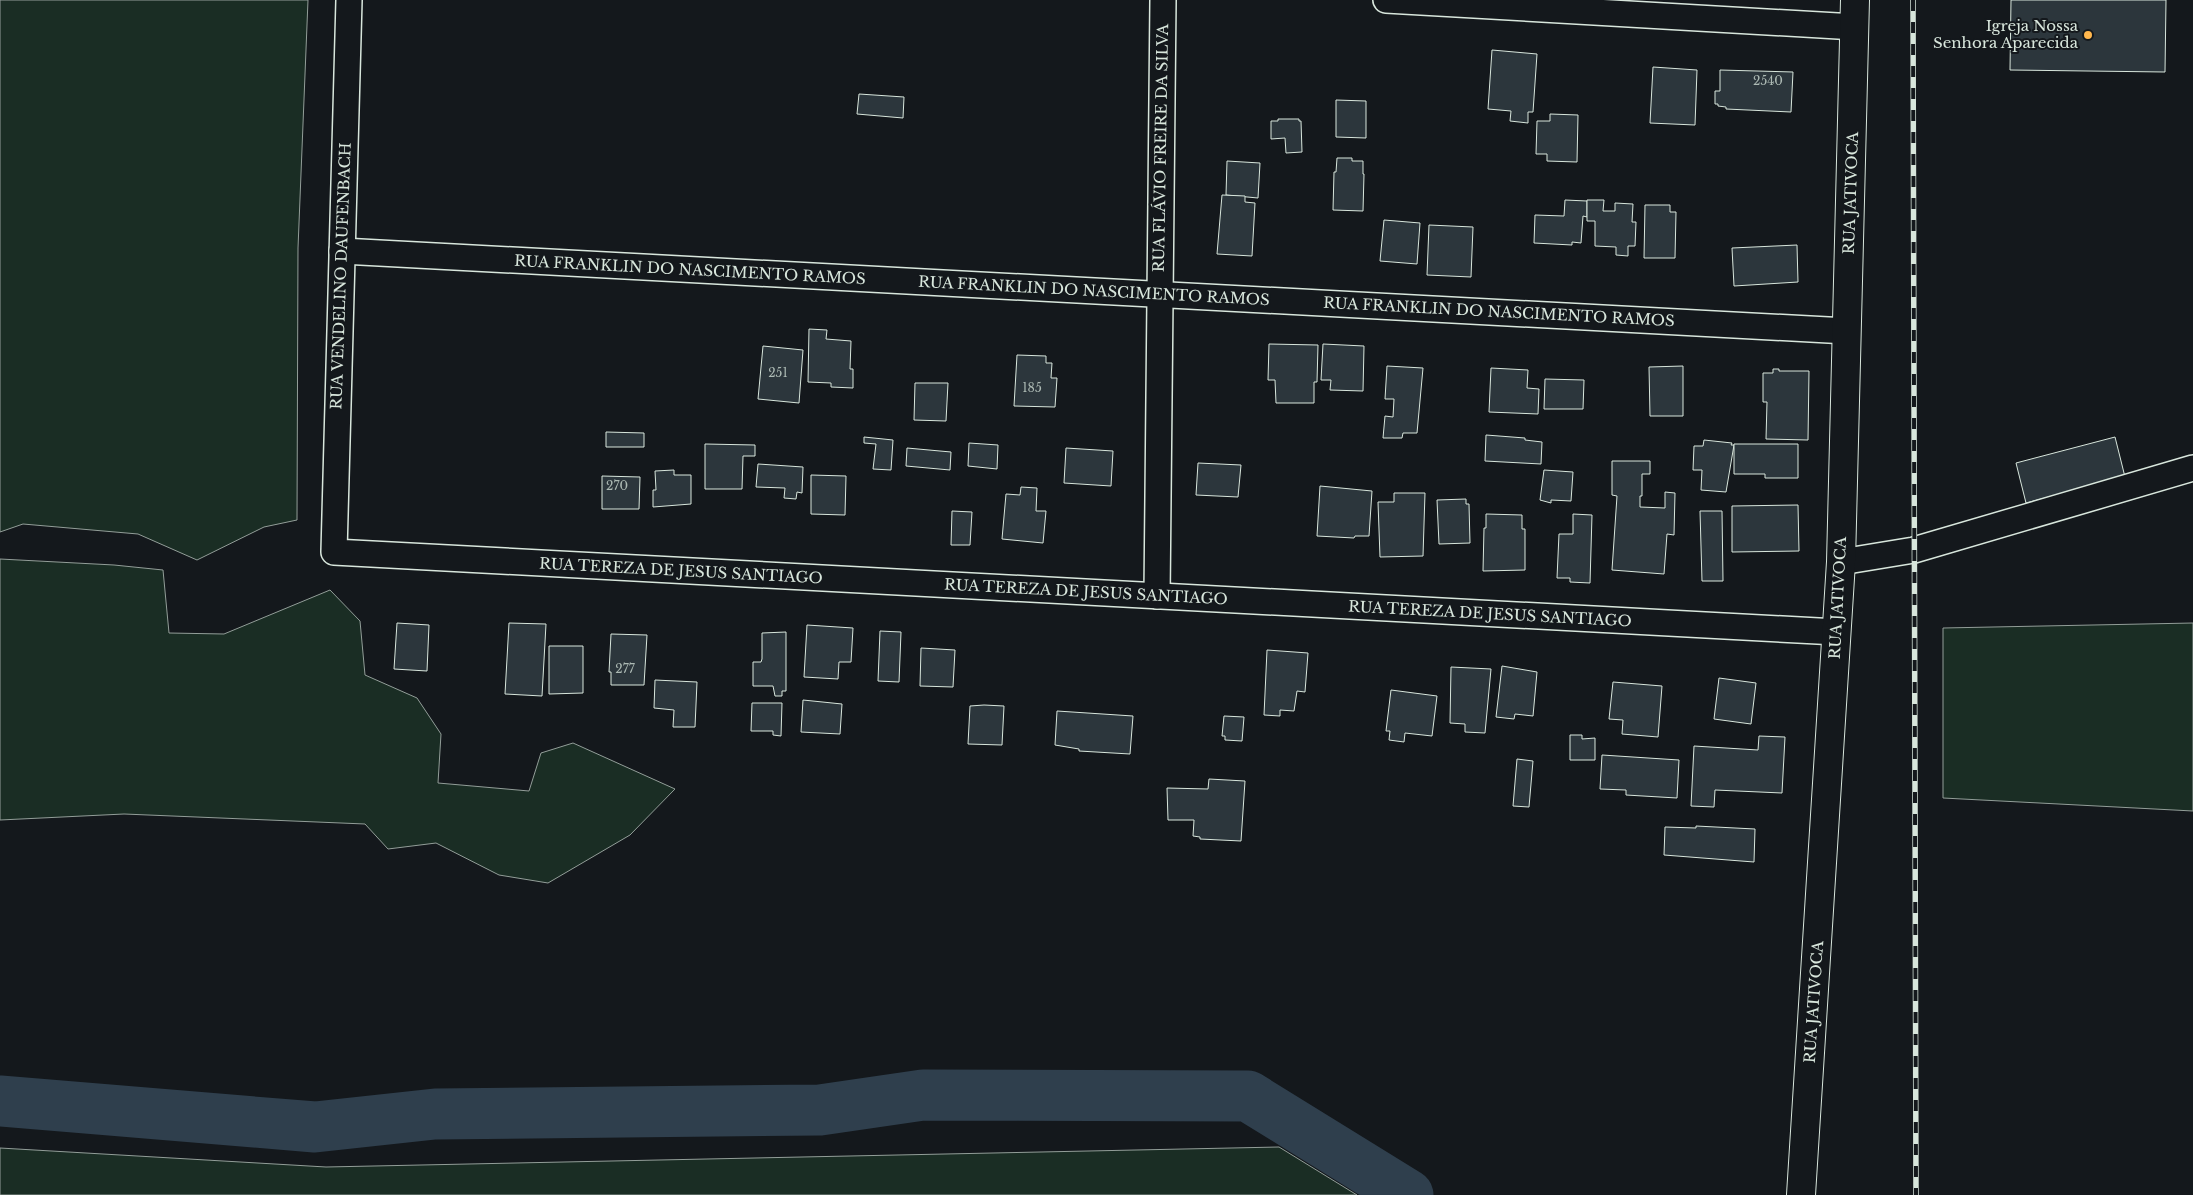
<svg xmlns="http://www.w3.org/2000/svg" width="2193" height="1195" viewBox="0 0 2193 1195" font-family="'Libre Baskerville',serif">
<rect width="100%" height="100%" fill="#14181c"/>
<g fill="#1a2d24" stroke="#939e99">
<path d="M0,0h308l-10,248 -1,272 -33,7 -67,33 -59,-26 -115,-10 -23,8z"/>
<path d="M0,559l114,6 49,5 6,63 55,1 106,-44 30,31 5,54 52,23 24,36 -3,49 91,8 12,-38 32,-10 102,46 -45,46 -82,48 -49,-8 -63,-32 -48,6 -23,-25 -241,-10 -124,6z"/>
<path d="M2193,623v188l-250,-13v-170z"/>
<path d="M1279,1147l78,48h-1357v-47l326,19z"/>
</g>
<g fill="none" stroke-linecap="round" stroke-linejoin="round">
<path stroke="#2f3f4d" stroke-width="51" d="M0,1101l315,26 120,-13 385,-4 103,-15 325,1 160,99"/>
</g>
<g fill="#2c363c" stroke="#d8e6dc">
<path d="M2011,0h155l-1,72 -155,-2z"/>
<path d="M1492,50l45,4 -4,58h-5v11l-18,-2 1,-10 -23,-2z"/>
<path d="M1653,67l44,3 -2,55 -45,-2z"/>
<path d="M1720,70l73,2 -2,40 -65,-3v-2l-8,-1v-2h-3v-13h5z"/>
<path d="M859,94l45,3 -1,21 -46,-4z"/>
<path d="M1336,100l30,1v37l-30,-1z"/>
<path d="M1550,114l28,1 -1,47 -30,-1v-7h-11l1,-33h13z"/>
<path d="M1278,119h21v2h2l1,31 -16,1 -1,-15 -14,1v-18h7z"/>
<path d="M1337,158h15v3h11v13h1l-1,37 -30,-1 1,-38h2z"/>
<path d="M1227,161l33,2 -2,35 -32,-3z"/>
<path d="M1222,195l23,1v6l10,1 -3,53 -35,-2z"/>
<path d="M1565,200l22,1v16l-4,-1 -2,27 -9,-1v3l-38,-2 1,-28 29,1z"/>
<path d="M1587,200h17l-1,11h12v-8l18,1 -1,18h4l-1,24h-7v10l-12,-1v-8l-21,-1v-25h-8z"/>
<path d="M1645,205h25v7h6l-1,46h-31z"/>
<path d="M1384,220l36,3 -3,41 -37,-3z"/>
<path d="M1429,225l44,2 -2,50 -44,-2z"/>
<path d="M1797,245l1,37 -64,4 -2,-38z"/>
<path d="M809,329l18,1 -1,9 25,2 -1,28h3v19l-22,-1v-4l-23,-1z"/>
<path d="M1269,344l49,1 -1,37h-3v21h-38l-1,-23h-7z"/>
<path d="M1323,344l41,2 -1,45 -33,-1 1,-10h-10z"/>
<path d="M763,346l40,4 -4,53 -41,-4z"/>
<path d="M1017,355l29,1v7h6l-1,15h6l-2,29 -41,-1z"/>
<path d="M1387,366l36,2 -6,65h-14l-1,5h-19l2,-22 8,1 1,-18h-9z"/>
<path d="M1683,366v50h-33l-1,-49z"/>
<path d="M1491,368l37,2 -1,18 12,1 -1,25 -49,-2z"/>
<path d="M1773,369h6v2h30l-1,69 -42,-1 1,-37h-4v-29h10z"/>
<path d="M1545,379l39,1 -1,29h-39z"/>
<path d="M915,383h33l-2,38 -32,-1z"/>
<path d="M606,432l38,1v14h-38z"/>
<path d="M1486,435l39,3v2l17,2 -1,22 -56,-3z"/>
<path d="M864,437l29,3 -2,30 -18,-1 3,-25 -12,-1z"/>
<path d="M2115,437l10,40 -99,26 -10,-40z"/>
<path d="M1704,440l28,3 -1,2h3l-8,47 -25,-2 1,-20h-9l1,-24h9z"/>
<path d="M969,443l29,2 -1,24 -29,-3z"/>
<path d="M705,444l50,1v11h-12l-1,33h-37z"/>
<path d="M1734,444h64v34h-33v-4h-31z"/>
<path d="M907,448l44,4 -1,18 -44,-4z"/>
<path d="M1066,448l47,3 -2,35 -47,-3z"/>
<path d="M1612,461h38v13h-8v22h-2v11l25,1v-16l10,1 -1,42 -7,-1 -3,40 -52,-4 5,-74 -5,-1z"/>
<path d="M1198,463l43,2 -3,32 -42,-2z"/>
<path d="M758,464l45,3 -1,26 -5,-1 -1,7 -12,-1 1,-10 -29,-1z"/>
<path d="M674,470v5h17v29l-38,3v-17h3l-1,-19z"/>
<path d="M1544,470l29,2 -2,29 -20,-1v3l-11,-3z"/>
<path d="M811,475l35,1 -1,39 -34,-1z"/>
<path d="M602,476l38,1 -1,32h-37z"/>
<path d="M1320,486l52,5 -3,45h-14l-1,2 -37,-2z"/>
<path d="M1021,487l16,1 -1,23h10l-3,32 -41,-4 4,-45 14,1z"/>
<path d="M1394,493h31l-2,63 -43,1 -2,-55h16z"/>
<path d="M1466,499v5h3l1,39 -31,1 -2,-44z"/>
<path d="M1798,505l1,46 -67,1v-46z"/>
<path d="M952,511l20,1 -2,33h-19z"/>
<path d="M1700,511h22l1,70h-21z"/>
<path d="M1486,514l36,1v14h3v41l-42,1 1,-43h2z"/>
<path d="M1573,514l19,1 -2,68 -20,-1v-4h-13l2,-44h14z"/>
<path d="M397,623l32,2 -2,46 -33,-2z"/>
<path d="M509,623l37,1 -4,72 -37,-2z"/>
<path d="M807,625l46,3 -2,34h-12l-1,17 -34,-2z"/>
<path d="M880,631l21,1 -2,50 -21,-1z"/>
<path d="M786,632v59h-4v5h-7l-2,-10h-20v-24h8l1,-3v-26z"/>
<path d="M611,634l36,1 -3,50h-33v-13h-2z"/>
<path d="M549,646h34v47l-34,1z"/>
<path d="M921,648l34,2 -2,37 -33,-1z"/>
<path d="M1267,650l41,3 -3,39 -8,-1 -3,20 -14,-1v6l-16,-1z"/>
<path d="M1502,666l35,6 -4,44 -18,-2 -1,5 -18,-2z"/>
<path d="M1451,667l40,2 -6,64 -20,-1v-8l-15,-1z"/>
<path d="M1719,678l37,5 -5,41 -37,-5z"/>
<path d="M655,680l42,2 -2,45h-22l1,-17 -20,-2z"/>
<path d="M1613,682l49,4 -4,51 -36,-3 1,-14 -14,-1z"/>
<path d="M1391,690l46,6 -5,40 -27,-3 -1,9 -15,-2 1,-9h-4z"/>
<path d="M803,700l39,4 -2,30 -39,-2z"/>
<path d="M752,703h30l-1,33 -8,-1v-4h-22z"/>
<path d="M984,705l20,1 -2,39 -34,-1 2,-38z"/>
<path d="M1057,711l76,5 -3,38 -51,-3v-2l-24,-4z"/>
<path d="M1224,716l20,1 -2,24 -17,-1v-4h-3z"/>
<path d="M1570,735h12v4l13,-1v22h-25z"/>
<path d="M1759,736l26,1 -3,56 -67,-3 -1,17 -23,-1 3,-60 64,4z"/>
<path d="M1602,755l77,5 -2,38 -51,-3v-5l-26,-1z"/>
<path d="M1517,759l16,2 -4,46 -16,-1z"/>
<path d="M1209,779l36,2 -4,60 -41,-2v-2l-7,-1 1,-16h-26l-1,-32 41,1z"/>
<path d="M1696,826l59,3 -1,33 -90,-7 1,-28 31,1z"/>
</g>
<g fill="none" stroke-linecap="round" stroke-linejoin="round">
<g stroke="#d8e6dc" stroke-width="28">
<g id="street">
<path d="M349,0l-15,552 1503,80"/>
<path d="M1386,0l469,27"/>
<path d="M342,251l1505,80"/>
<path d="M1841,562l73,-12 279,-82"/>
<path d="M1157,596l6,-596"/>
</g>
</g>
<g stroke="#d8e6dc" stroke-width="30">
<path id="secondary" d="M1801,1195l40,-633 14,-562"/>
</g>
<use href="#street" stroke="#14181c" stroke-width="25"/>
<use href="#secondary" stroke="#14181c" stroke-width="28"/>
<g stroke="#d8e6dc" stroke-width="5.5">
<path id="rail" d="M1913,0l3,1195"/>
</g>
<use href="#rail" stroke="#14181c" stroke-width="4" stroke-dasharray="11" stroke-linecap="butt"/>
</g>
<circle fill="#ffb74d" stroke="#14181c" stroke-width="2" cx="2088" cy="35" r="5"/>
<g text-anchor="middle" stroke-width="4" stroke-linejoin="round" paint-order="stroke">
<g font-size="12" fill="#adbab4">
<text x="1768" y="85">2540</text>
<text x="778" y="377">251</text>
<text x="1032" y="392">185</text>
<text x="617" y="490">270</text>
<text x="625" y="673">277</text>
</g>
<g font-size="15" fill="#d8e6dc" stroke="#14181c" text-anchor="end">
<text x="2078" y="31">Igreja Nossa<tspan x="2078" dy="17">Senhora Aparecida</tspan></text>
</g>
<g font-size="15" fill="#d8e6dc" stroke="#14181c">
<text transform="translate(1161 148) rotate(-89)" y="5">RUA FLÁVIO FREIRE DA SILVA</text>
<text transform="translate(1851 193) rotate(-88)" y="5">RUA JATIVOCA</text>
<text transform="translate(690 270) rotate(3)" y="5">RUA FRANKLIN DO NASCIMENTO RAMOS</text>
<text transform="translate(341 276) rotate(-88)" y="5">RUA VENDELINO DAUFENBACH</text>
<text transform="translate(1094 291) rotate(3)" y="5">RUA FRANKLIN DO NASCIMENTO RAMOS</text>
<text transform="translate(1499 312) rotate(3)" y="5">RUA FRANKLIN DO NASCIMENTO RAMOS</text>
<text transform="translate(681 571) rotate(3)" y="5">RUA TEREZA DE JESUS SANTIAGO</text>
<text transform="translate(1086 592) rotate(3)" y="5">RUA TEREZA DE JESUS SANTIAGO</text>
<text transform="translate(1838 598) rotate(-87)" y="5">RUA JATIVOCA</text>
<text transform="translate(1490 614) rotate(3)" y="5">RUA TEREZA DE JESUS SANTIAGO</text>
<text transform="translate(1814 1002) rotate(-86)" y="5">RUA JATIVOCA</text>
</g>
</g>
</svg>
